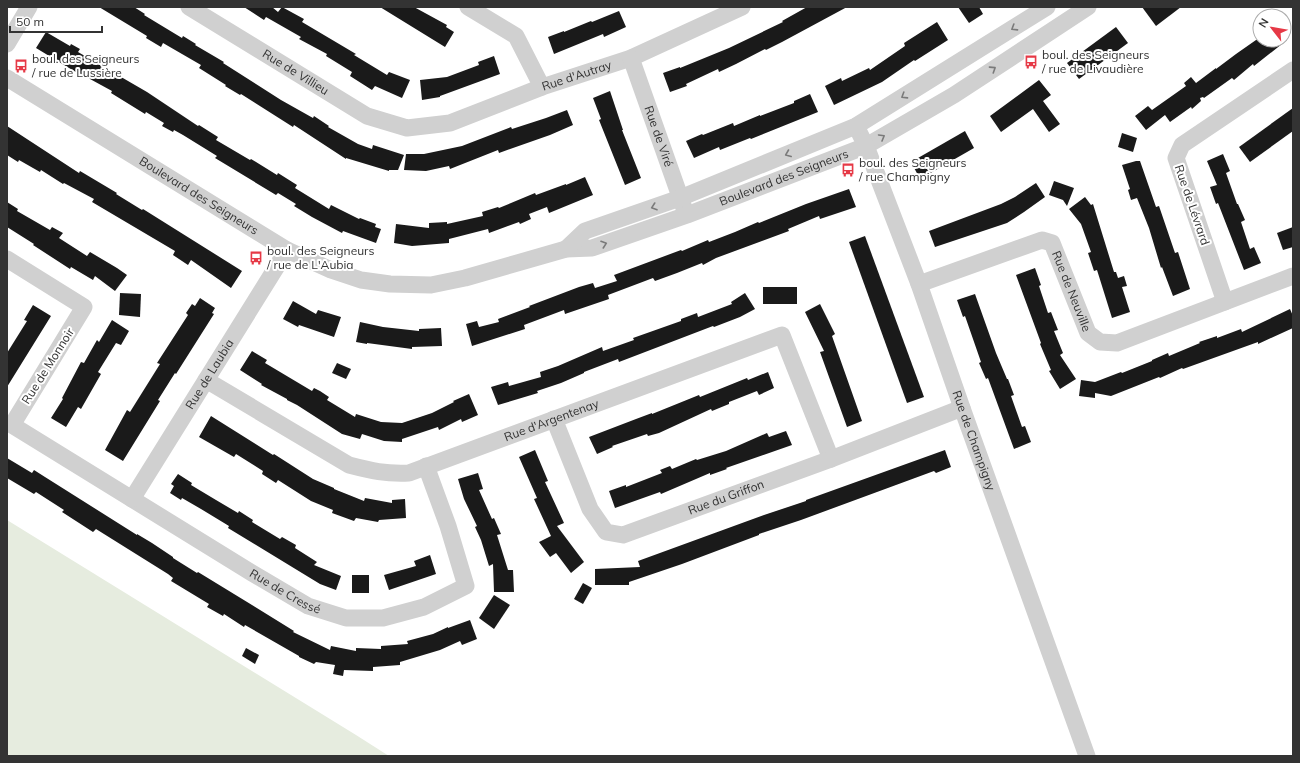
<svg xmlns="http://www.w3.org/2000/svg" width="1300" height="763" viewBox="0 0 1300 763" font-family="Mulish,sans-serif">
<rect width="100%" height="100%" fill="#fff"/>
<path fill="#e6ecdf" d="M7,520l349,215 33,21h-382z"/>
<g fill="#1a1a1a">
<path d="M99,7h35l11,7 -1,1 38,23 1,-2 13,8 -1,1 29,17 -1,1 58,37 32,18 1,-2 15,10 -1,1 30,17 14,5 1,-4 31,10 -6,15h-9v1l-43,-13v1l-52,-34 -1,2 -52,-33 -1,1 -15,-9 1,-1 -27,-17 2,-3 -38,-22 -2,4 -15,-9 1,-2z"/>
<path d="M244,7h28l6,5 4,-5 22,12 -2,3 54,32 -2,1 33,20 2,-3 21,8 -8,18 -27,-12 -3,4 -22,-14 2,-4 -26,-16 1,-2 -28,-15 2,-2 -35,-20 -2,3z"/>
<path d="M380,7h34l33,18 -1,2 8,5 -9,15z"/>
<path d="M807,7h40l-65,35 -16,8 -1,-1 -29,15 -17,8 -1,-3 -32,15 1,2 -17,6 -7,-19 17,-6v1l49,-20 54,-26 -1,-1z"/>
<path d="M958,7h21l4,7 -14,9z"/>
<path d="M1142,7h39l-25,19z"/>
<path d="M619,11l7,16 -22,10 -1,-3 -49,20 -6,-17 16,-6v1l27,-11 1,1z"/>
<path d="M937,22l11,18 -33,21 -1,-1 -32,22 -48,23 -9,-19 16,-8 1,3 27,-13 1,2 35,-24 -1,-3z"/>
<path d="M1116,27l12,16 -49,36 -12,-16z"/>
<path d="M46,32l24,14 1,-2 9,5 -2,3 69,40 51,34 1,-1 19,12 -2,3 34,20 1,-1 26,16 1,-2 19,12 -2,3 34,21 2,-4 28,14 1,-1 16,6 -1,3 6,2 -5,14 -33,-12 -1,2 -30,-16 -18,-11 2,-2 -18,-11 -2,2 -61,-37 2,-2 -34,-21 -9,-5 -1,2 -11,-6 2,-3 -18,-11 -1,2 -34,-21 1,-2 -33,-18v1l-43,-26z"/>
<path d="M1256,40h31l-33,26 -1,-2 -19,16 -2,-2 -28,20 -1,-1 -3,1 1,3 -9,8 -1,-2 -21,15 -5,-7 -19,15 -11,-14 13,-10 4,4 34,-24 -2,-3 7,-6 5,6 20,-15v1l20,-15z"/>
<path d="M494,56l6,18 -60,22v1l-18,3 -2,-20 27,-3 32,-12 -1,-3z"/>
<path d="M1039,80l12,15 -8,6 17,23 -11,8 -16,-23 -32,23 -11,-16z"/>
<path d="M610,91l13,39h-1l19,48 -16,7 -26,-65 2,-1 -8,-21z"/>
<path d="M810,94l8,18 -67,27 -1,-1 -30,12 -1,-3 -25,11 -8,-17 16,-7 1,1 30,-12 1,3 26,-11v1l34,-13v-2z"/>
<path d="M1293,108v23l-43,31 -11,-15z"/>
<path d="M567,110l6,15 -23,10 -51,18 -1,-3 -48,19 -1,-3 -23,5 -22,-1 2,-16h18l38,-8 49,-19 1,2 34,-11z"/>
<path d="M7,126l72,47 1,-2 37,22 -1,1 26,16 1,-1 99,62 -11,17 -40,-28 -3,5 -15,-10 2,-4 -83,-49 2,-3 -30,-16 -1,1 -22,-14 -1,2 -21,-12 -1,2 -11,-7z"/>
<path d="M965,131l9,17 -54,31 -9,-17z"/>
<path d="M1122,133l15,5 -4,14 -15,-5z"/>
<path d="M1223,154l7,17 -4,2 11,31h1l7,16 -4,2 9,27 4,-2 7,16 -17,7 -26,-67 -2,1 -6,-17 7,-2 -10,-24z"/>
<path d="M1136,161h4l16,46 3,-1 16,47 3,-1 12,37 -17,7 -11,-29 -1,1 -12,-40 -12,-30 -6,2 -3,-10 2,-1 -8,-24z"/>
<path d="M585,177l8,18 -44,18 -2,-6 -18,7 2,5 -11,5 -1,-2 -30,11 -1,-4 -39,10v4l-37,3 -18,-3 2,-19 33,4v-5l18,-1v2l36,-8 -1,-4 16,-5 1,1 36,-15 1,2 30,-11v1z"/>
<path d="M1054,181l20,7 -7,18 -4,-6 -14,-5z"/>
<path d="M1036,183l9,14 -21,15 -17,11 -72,24 -6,-16 72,-27 14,-7z"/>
<path d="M849,189l7,18 -36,12 -1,-3 -31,13 1,2 -73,27 -13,7 -1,-2 -25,10 -22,8 -2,-3 -45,17 1,4 -44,15 -1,-4 -40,15 1,4 -53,17 -6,-22 11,-3 2,6 20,-5 -1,-3 32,-12 -1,-1 50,-19 14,-4 2,5 22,-7 -3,-6 67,-25 1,1 26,-11 1,2 26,-10 23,-10 1,1 47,-19z"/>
<path d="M1085,197l6,8 2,-1 21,68h2l2,6 6,-2 3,10 -5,1 8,25 -18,6 -15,-48 -3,1 -6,-18 3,-1 -10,-28 -12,-15z"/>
<path d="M7,202l11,7 -1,2 33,19 2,-3 11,6 -4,5 28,18 3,-4 27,16 10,7 -12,16 -20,-15 -2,4 -22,-13 -1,2 -37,-24 1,-1 -27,-17z"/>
<path d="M1293,227v20l-10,3 -6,-17z"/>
<path d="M865,236l59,161 -17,6 -58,-161z"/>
<path d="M1035,268l6,17 -2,1 9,27 3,-1 7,18 -4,1 9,22 -3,2 16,24 -16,10 -11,-18 2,-1 -11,-26 1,-1 -25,-68z"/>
<rect x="763" y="287" width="34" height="17"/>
<path d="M120,293l21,1 -1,23 -21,-2z"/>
<path d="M745,293l10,16 -15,8 -26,10 -1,-1 -94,36 -1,-3 -34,13v1l-23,10 -24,8 1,2 -40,12 -7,-18 17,-5 1,4 32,-9 -1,-5 18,-6 44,-19 1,4 31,-11 -1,-2 48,-17v-2l16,-6 1,4 34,-13 -1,-2z"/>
<path d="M975,294l21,59 11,26h1l6,16 -3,1 11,31 3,-1 6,16 -17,7 -26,-71 -2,1 -7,-16 2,-1 -16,-46 -2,1 -6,-17z"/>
<path d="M200,298l15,10 -3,5 2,1 -38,60 -1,-1 -17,27 2,1 -37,60 -18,-11 22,-40 3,2 30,-48 -3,-1 31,-48 -2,-2 6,-9 3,2z"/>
<path d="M293,301l23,13 2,-4 23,7 -7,20 -35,-12 -1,2 -15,-8z"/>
<path d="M820,304l15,30 -3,2 30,85 -15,6 -27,-75 4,-1 -19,-39z"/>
<path d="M33,305l18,11 -44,71v-34l20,-32 -3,-1z"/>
<path d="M1290,309l3,7v12l-35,16v-2l-75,27 -1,-1 -22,10 -1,-1 -48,19 -16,-3v5l-16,-2 2,-16 14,2 26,-10 1,1 30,-12v-1l16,-7 1,3 31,-13 -1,-1 18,-6v2l24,-9 1,3z"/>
<path d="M112,320l17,11 -8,14 -5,-2 -18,29 3,2 -20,35 -3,-2 -12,20 -15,-9 12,-19 -1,-1 19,-36 3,1 13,-23 2,2z"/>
<path d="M360,322l23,5 36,4v-2l22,-1 1,18 -30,1v2l-45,-6v1l-11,-2z"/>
<path d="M252,351l15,9 -2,3 47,28 2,-3 6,3 9,6 -2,3 28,17 1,-3 25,8 21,1 30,-10 22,-11 -1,-1 16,-7 9,21 -16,7 -1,-3 -22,11 -1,-3 -36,12v3l-18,-1 -22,-7 -2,5 -18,-5 -45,-29 -10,-5v-1l-26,-14 1,-1 -22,-14z"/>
<path d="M337,363l14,6 -5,10 -14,-6z"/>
<path d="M768,372l6,16 -15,7 -2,-4 -28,11v2l-17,7 -1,-2 -52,24 -11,3 -1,-2 -35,12 1,1 -16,7 -8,-17 47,-18 16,-6v1l47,-19 1,2 47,-19 1,2z"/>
<path d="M211,416l62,39 1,-1 39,25 21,9v1l30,12 1,-3 27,5v-3l13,-1 1,19 -27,2 -1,2 -22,-4 -2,3 -22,-8 1,-3 -22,-9 -33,-21 -2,3 -14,-9 1,-3 -27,-17 -2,3 -35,-20z"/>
<path d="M786,431l6,14 -66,23 1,1 -17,6v-2l-49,21 -1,-2 -45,16 -6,-17 17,-6v2l36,-14 -2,-3 10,-4 2,3 24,-10 1,1 29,-9 41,-18 2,4z"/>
<path d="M535,450l13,31 -3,1 19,41 -7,3 27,36 -13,11 -15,-20 -6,4 -11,-15 12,-6 -17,-37 3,-1 -18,-41z"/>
<path d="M945,450l6,17 -15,6 -2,-2 -133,49 -42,14v1l-77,29 -53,18v3h-34v-16l45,-2 -2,-6 126,-46 42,-14v-1z"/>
<path d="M7,458l25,15 2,-3 11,7 92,58v-1l15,9 21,14v1l24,15 1,-1 54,33 42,26 -1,1 37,18 1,-4 25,5v-3l25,1v-3l27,-2 -1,-3 26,-7 15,-7v1l22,-8 7,19 -15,6 -2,-4 -20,9 -40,12v3l-27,2v4l-29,-1 -1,6 -10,-2 2,-9 -19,-3 -2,2 -15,-7v-1l-54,-31 -1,2 -20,-13 -1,2 -16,-9 2,-3 -38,-23 2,-3 -5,-4 -72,-45 -3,3 -31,-20 2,-2 -28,-18 -2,2 -27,-16z"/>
<path d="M478,473l5,16 -4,1 13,29 2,-1 7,16 -4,1 11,35h5l1,22h-20l-1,-28 -4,2 -8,-26 -6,-13 2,-1 -13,-27 -6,-20z"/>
<path d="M178,474l14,9 -1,2 25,15 22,13 1,-2 14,9 -1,2 28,17 2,-2 14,8 -1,3 22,14 -3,3 27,11 -5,14 -16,-6 -92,-56 1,-2 -28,-17 -19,-11 -1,2 -11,-7 4,-7 -3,-2z"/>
<path d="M430,555l6,19 -47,16 -5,-15 32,-9 -2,-5z"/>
<rect x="352" y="575" width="17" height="18"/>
<path d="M583,583l9,5 -9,16 -9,-5z"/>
<path d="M494,595l16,10 -16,24 -15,-11z"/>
<path d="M246,648l13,7 -4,9 -13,-8z"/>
</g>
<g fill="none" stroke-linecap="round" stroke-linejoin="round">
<g stroke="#d0d0d0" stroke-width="17">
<path id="s1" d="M189,7l178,109 40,12 43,-5 92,-36 89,-29 111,-51"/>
<path d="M468,7l48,29 26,51"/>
<path d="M7,44l22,-37"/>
<path id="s2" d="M631,58l53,150"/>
<path id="s3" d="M7,78l280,172 44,20 30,10 29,4 41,1 34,-7 101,-29 26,-1 95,-33 179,-69 88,-51 134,-88"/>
<path id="s4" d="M856,126l10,20 53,138 43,124 125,348"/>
<path d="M566,249l19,-18 95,-33 176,-72 191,-119"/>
<path id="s5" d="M7,259l77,48 -72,118 240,148 56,33 38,12h37l41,-11 42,-21 -18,-60 -22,-60"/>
<path id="s6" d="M919,284l123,-44 10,3 36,90 12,9 17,1 176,-67"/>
<path d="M1225,302l-49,-144 6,-13 111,-75"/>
<path id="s7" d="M206,380l143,85c23,6 36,9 60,8l373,-138 49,124"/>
<path id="s8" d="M554,419l36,90 16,23 17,3 208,-76 131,-51"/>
<path id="s9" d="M132,499l155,-249"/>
</g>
</g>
<defs><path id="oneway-chevron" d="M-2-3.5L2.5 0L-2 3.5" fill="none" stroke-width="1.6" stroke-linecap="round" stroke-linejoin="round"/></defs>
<g stroke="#7a7a7a">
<use href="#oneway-chevron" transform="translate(1014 28) rotate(148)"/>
<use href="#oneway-chevron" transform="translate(993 69) rotate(-33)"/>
<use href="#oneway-chevron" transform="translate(904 96) rotate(148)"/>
<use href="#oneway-chevron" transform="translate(882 137) rotate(-30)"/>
<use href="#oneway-chevron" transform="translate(788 154) rotate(158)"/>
<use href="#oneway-chevron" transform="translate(654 207) rotate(161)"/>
<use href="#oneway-chevron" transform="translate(604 244) rotate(-19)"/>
</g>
<defs>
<g id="bus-bare" transform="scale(1.08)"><path d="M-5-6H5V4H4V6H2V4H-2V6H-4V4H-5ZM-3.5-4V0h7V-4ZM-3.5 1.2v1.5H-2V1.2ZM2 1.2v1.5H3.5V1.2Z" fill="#e63946" stroke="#fff" stroke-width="2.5" paint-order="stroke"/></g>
</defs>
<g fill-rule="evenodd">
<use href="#bus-bare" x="1031" y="62"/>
<use href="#bus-bare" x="21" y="66"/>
<use href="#bus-bare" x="848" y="170"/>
<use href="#bus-bare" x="256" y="258"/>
</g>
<g text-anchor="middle" stroke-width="4" stroke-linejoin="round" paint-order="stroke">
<g font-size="12" fill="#333" stroke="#fff" text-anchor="start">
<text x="1042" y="59">boul. des Seigneurs<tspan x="1042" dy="14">/ rue de Livaudière</tspan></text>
<text x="32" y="63">boul. des Seigneurs<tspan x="32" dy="14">/ rue de Lussière</tspan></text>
<text x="859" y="167">boul. des Seigneurs<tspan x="859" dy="14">/ rue Champigny</tspan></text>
<text x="267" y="255">boul. des Seigneurs<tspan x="267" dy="14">/ rue de L'Aubia</tspan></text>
</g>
<g font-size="12" fill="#333" stroke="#fff">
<text dy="4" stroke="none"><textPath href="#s1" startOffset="125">Rue de Villieu</textPath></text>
<text dy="4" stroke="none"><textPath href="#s1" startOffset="429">Rue d'Autray</textPath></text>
<text dy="4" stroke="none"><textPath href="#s2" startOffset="83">Rue de Viré</textPath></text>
<text dy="4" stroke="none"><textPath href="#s3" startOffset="849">Boulevard des Seigneurs</textPath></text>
<text dy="4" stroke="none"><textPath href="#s3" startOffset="225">Boulevard des Seigneurs</textPath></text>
<text transform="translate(1192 205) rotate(71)" y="4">Rue de Lévrard</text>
<text dy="4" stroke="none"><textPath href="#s6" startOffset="193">Rue de Neuville</textPath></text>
<text transform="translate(48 366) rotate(-58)" y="4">Rue de Monnoir</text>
<text dy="4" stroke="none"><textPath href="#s9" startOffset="147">Rue de Laubia</textPath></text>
<text dy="4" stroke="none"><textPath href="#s7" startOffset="379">Rue d'Argentenay</textPath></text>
<text dy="4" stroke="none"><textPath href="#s4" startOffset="336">Rue de Champigny</textPath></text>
<text dy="4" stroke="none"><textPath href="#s8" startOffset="252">Rue du Griffon</textPath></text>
<text dy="4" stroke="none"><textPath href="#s5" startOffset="549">Rue de Cressé</textPath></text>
</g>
</g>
<rect width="1300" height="763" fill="none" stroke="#333333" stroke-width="16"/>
<g transform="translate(1272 28) rotate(301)"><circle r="19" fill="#ffffff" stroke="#adadad"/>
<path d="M0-3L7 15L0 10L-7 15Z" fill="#e63946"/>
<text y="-6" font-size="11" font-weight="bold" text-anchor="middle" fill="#333333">N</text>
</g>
<path d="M10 26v6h92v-6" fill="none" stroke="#333333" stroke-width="2"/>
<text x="16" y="26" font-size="12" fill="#333333" stroke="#ffffff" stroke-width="3" paint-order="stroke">50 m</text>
</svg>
